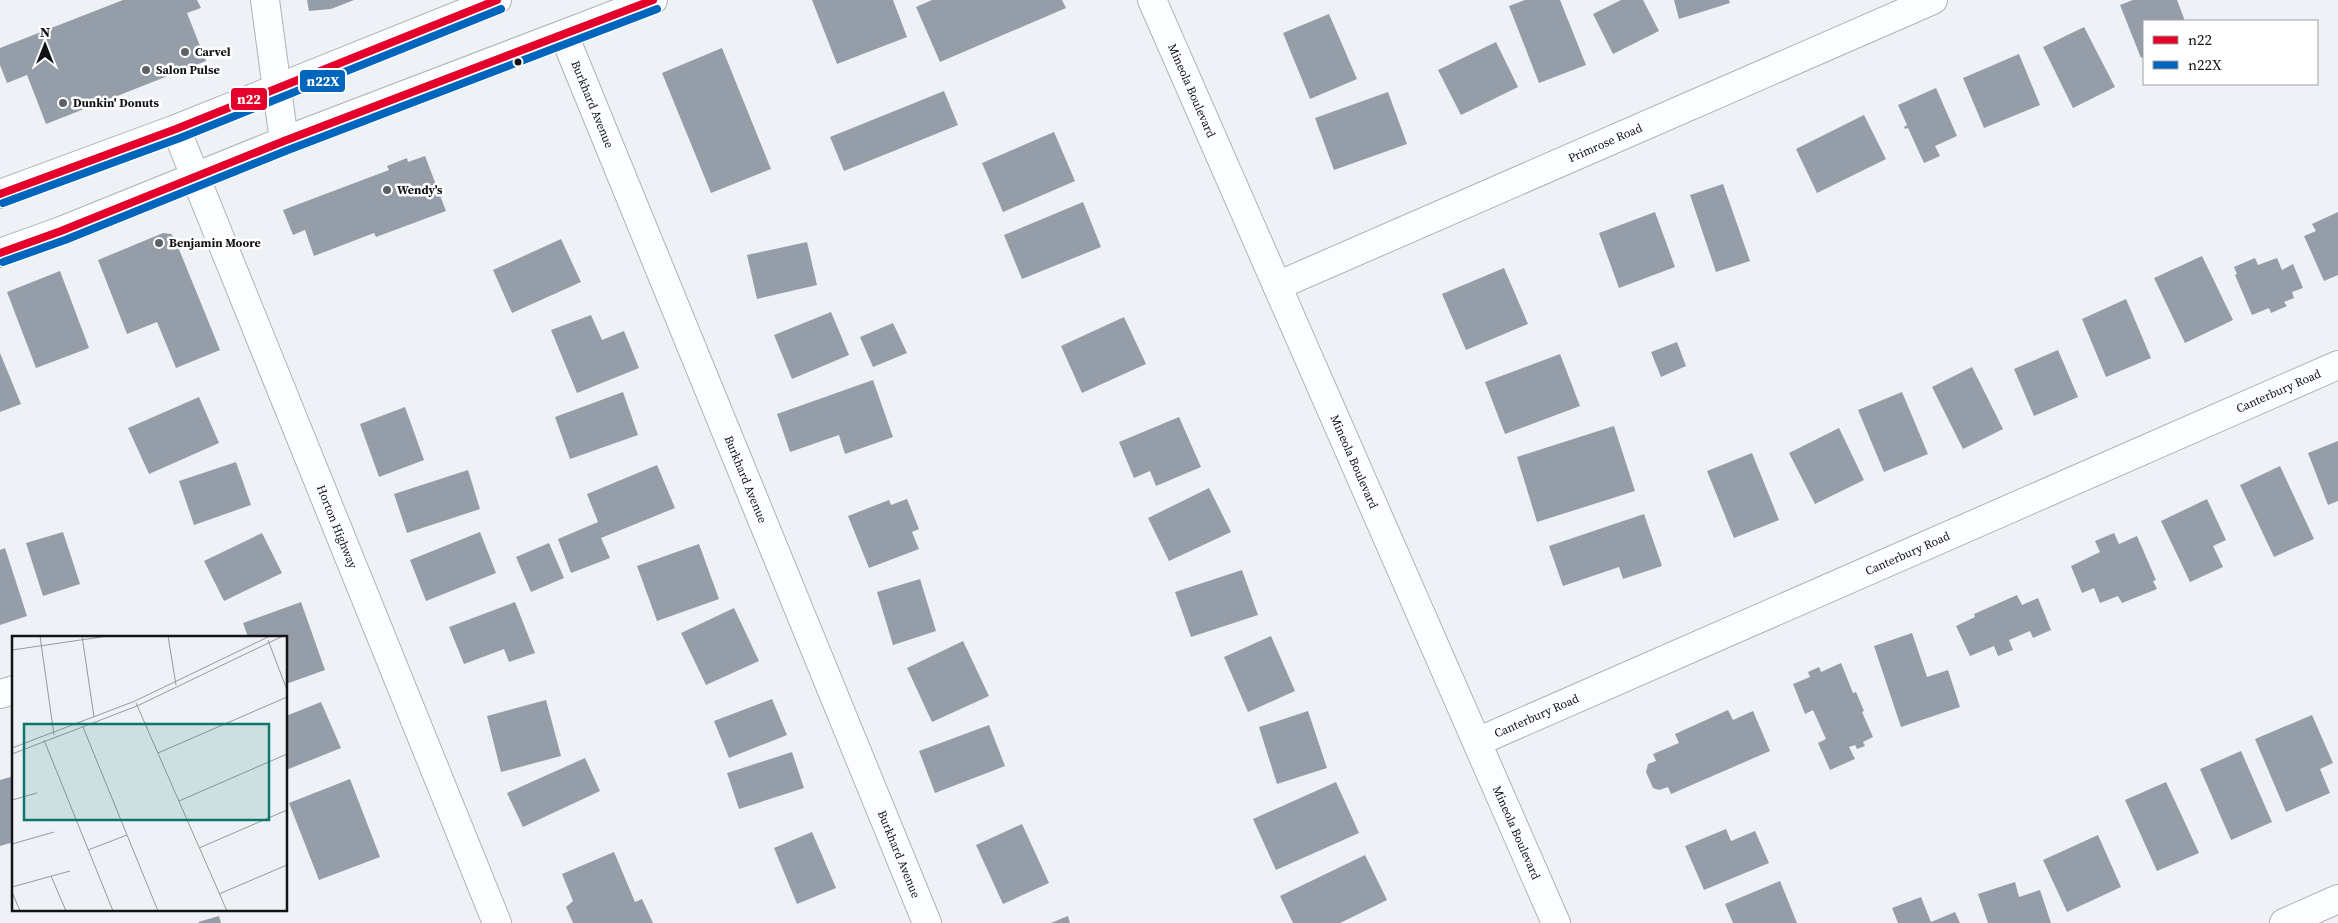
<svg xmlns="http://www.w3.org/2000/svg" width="2338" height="923" viewBox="0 0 2338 923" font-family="'Source Serif 4',serif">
<rect width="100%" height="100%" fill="#eef2f7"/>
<g fill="#959ea8">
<path d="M123,0h74l4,8 -14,5 19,48 -160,63 -19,-49 -20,8 -7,-18v-17z"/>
<path d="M307,0h47l-23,9 -22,2z"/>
<path d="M812,0h81l14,37 -70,27z"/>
<path d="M932,0h130l4,8 -126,54 -24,-55z"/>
<path d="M1525,0h35l26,65 -47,18 -30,-77z"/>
<path d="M1621,0h22l16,31 -46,23 -20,-40z"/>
<path d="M1674,0h55l1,3 -51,16z"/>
<path d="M2133,0h44l8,21h-41v35l-3,2 -21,-53z"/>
<path d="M1329,14l28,65 -47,20 -27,-66z"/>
<path d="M2084,27l31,60 -42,21 -30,-61z"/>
<path d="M1496,42l22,45 -57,28 -23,-45z"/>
<path d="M722,48l49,121 -60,24 -49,-120z"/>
<path d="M2019,54l21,51 -56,23 -21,-50z"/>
<path d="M1936,88l21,48 -22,10 5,10 -16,7 -16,-35 -3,1 -1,-2 3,-2 -9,-20z"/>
<path d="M944,91l14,34 -114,46 -14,-34z"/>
<path d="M1388,92l19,52 -73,26 -19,-52z"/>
<path d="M1864,115l22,44 -69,34 -21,-44z"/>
<path d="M1054,132l21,49 -72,31 -21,-49z"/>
<path d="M425,156l21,55 -70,26 -2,-4 -60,23 -9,-26 -12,5 -10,-25 106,-40 -2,-4 20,-8 1,4z"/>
<path d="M1723,184l27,77 -34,11 -26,-77z"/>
<path d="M1083,202l18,45 -79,32 -18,-44z"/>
<path d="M1655,212l20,55 -56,21 -20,-55z"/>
<path d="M2338,212v63l-14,6 -20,-45 12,-5 -4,-7z"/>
<path d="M163,233l8,1 3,3 46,113 -44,18 -19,-46 -30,12 -29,-74z"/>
<path d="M561,239l20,43 -69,31 -19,-43z"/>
<path d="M807,242l10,43 -60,14 -10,-44z"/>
<path d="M2202,256l31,64 -48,23 -31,-65z"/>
<path d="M2255,258l3,7 19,-7 5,12 11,-6 10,24 -11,4 2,6 -10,4 3,4 -16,7 -2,-5 -17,7 -17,-40 2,-1 -3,-7z"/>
<path d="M1504,268l24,56 -62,26 -24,-56z"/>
<path d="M60,271l29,77 -53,20 -29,-76z"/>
<path d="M2126,299l25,59 -45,19 -24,-58z"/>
<path d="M831,312l18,43 -57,24 -18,-44z"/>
<path d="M591,315l11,25 22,-9 15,37 -62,25 -26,-63z"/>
<path d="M1124,317l22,47 -64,29 -21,-47z"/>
<path d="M893,323l14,30 -34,14 -13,-30z"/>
<path d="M1677,342l9,24 -25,11 -10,-25z"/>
<path d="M2058,350l20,47 -44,19 -20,-47z"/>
<path d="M0,353l21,51 -21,8z"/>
<path d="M1560,354l20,52 -75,28 -20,-52z"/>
<path d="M1972,367l31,62 -40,20 -31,-62z"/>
<path d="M873,380l20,57 -48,17 -6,-19 -49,17 -13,-38z"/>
<path d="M623,392l15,43 -68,24 -15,-42z"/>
<path d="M1902,392l26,62 -44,18 -26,-62z"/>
<path d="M199,397l20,46 -70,31 -21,-46z"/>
<path d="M405,407l19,53 -45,17 -19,-53z"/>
<path d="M1179,417l22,50 -45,19 -6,-15 -16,7 -15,-36z"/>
<path d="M1614,426l21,65 -98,31 -20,-65z"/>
<path d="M1839,428l25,52 -49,24 -26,-51z"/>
<path d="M2338,441v60l-10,4 -20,-52z"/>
<path d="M1752,453l27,67 -45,18 -27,-67z"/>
<path d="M236,462l15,43 -57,20 -15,-44z"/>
<path d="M657,465l18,43 -74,30 9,20 -39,15 -13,-34 40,-17 -11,-28z"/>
<path d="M2280,466l34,73 -40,18 -34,-72z"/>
<path d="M468,470l12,39 -73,24 -13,-39z"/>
<path d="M1209,488l22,44 -62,29 -21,-43z"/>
<path d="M907,499l12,30 -7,3 7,17 -50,19 -21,-52 41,-16 2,5z"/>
<path d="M2207,499l19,41 -13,6 10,21 -33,15 -29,-61z"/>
<path d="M1644,514l18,52 -39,13 -4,-12 -56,19 -14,-40z"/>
<path d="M63,532l17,52 -37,12 -17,-53z"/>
<path d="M480,532l16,41 -70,28 -16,-41z"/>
<path d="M262,533l20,40 -58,28 -20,-40z"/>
<path d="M2114,533l5,11 18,-8 19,44 -3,1 4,8 -35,14 -4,-7 -18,7 -6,-15 -12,5 -11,-27 29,-14 -5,-11z"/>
<path d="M549,543l15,35 -33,14 -15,-35z"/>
<path d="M699,544l20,55 -62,22 -20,-55z"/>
<path d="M5,548l22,68 -27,9v-75z"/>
<path d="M1242,570l16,45 -67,22 -16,-45z"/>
<path d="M920,579l16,52 -43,14 -16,-53z"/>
<path d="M2017,595l5,10 16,-7 13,32 -18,8 -3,-7 -21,9 4,10 -15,6 -4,-10 -24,10 -14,-30 19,-9 -1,-3z"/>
<path d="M301,602l24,68 -39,14v-47h-38l-5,-14z"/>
<path d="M515,602l20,51 -26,9 -5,-13 -40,15 -15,-37z"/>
<path d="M734,608l25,53 -53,24 -25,-52z"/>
<path d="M1912,633l15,44 21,-7 12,37 -59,20 -27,-81z"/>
<path d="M1271,636l24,55 -47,21 -24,-55z"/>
<path d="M963,641l26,55 -57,26 -25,-54z"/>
<path d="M1841,663l12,30 3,-1 8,19 -2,1 11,25 -10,5 2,4 -8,3 -2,-4 -6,2 6,12 -25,11 -12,-27 8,-4 -13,-29 -8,4 -12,-30 17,-7 -2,-5 11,-5 2,5z"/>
<path d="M772,699l15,36 -58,23 -15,-37z"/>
<path d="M546,700l15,56 -60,16 -14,-56z"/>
<path d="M321,702l20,46 -55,22v-54z"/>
<path d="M1728,710l5,10 20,-9 17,40 -99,43 -3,-7 -9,3 -6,-2 -7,-16 2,-8 8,-3 -3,-7 26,-11 -4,-9z"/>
<path d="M1308,711l19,57 -50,16 -18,-57z"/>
<path d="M2312,715l21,48 -13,6 10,24 -44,19 -31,-73z"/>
<path d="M989,725l16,41 -70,27 -16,-42z"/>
<path d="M2241,751l31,71 -41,18 -31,-71z"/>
<path d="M792,752l12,36 -65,21 -12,-36z"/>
<path d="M585,758l15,33 -77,36 -16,-34z"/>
<path d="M14,776v66l-14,4v-66z"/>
<path d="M350,779l30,78 -61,23 -30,-77z"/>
<path d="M1336,782l23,51 -83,37 -23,-51z"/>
<path d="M2166,782l33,71 -42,18 -32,-71z"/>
<path d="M1022,824l27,59 -46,21 -27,-59z"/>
<path d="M1726,829l5,12 24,-10 14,32 -65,27 -19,-44z"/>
<path d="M812,832l24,56 -39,16 -23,-56z"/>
<path d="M2098,835l23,52 -54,25 -24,-52z"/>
<path d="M614,852l21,50 7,-3 11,24h-80l-7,-16 7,-6 -11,-27z"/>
<path d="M1365,855l22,45 -47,23h-47l-13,-27z"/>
<path d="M1780,881l17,42h-64l-8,-19z"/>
<path d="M2015,882l4,15 21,-7 11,33h-63l-10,-29z"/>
<path d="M1921,897l10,25 24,-10 5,11h-62l-6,-15z"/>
<path d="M219,916l2,7h-22l-1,-1z"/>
<path d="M1068,916l2,7h-19z"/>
</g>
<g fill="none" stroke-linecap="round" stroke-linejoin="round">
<g stroke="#afb2b6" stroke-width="30">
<g id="street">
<path d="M265,0l19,141"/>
<path id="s1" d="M564,35l363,888"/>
<path id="s2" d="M176,129l321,794"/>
<path id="s3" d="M1277,286l656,-286"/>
<path d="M0,694l14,-4"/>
<path id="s4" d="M1477,742l861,-377"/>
<path d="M2284,923l54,-24"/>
</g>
</g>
<g stroke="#afb2b6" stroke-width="30">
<g id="secondary">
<path id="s5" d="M1152,0l404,923"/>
</g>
</g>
<g stroke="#afb2b6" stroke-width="30">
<g id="primary">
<path d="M0,194l176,-65 321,-129"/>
<path d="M0,253l61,-22 223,-90 369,-141"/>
</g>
</g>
<use href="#street" stroke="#fcfdfe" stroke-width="28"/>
<use href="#secondary" stroke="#fcfdfe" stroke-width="28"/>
<use href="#primary" stroke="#fcfdfe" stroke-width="28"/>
<g stroke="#fff" stroke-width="11">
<g id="bus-1">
<path d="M0,194l176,-65 321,-129"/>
<path d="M0,253l61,-22 223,-90 369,-141"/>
</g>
</g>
<g stroke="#fff" stroke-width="11">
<g id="bus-2">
<path d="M3,203l177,-65 321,-129"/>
<path d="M3,262l62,-22 223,-90 369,-141"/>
</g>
</g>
<use href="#bus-1" stroke="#e4002b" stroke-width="8"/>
<use href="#bus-2" stroke="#0065bd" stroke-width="8"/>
</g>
<g fill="#5e6165" stroke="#fff" stroke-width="2">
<circle cx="185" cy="52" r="5"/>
<circle cx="146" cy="70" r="5"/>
<circle cx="63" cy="103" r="5"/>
<circle cx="387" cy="190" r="5"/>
<circle cx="159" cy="243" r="5"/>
</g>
<circle fill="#111316" stroke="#fff" stroke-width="2" cx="518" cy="62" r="4.5"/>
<g text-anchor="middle" stroke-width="5" stroke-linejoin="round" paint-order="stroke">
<g font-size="12" font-weight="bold" fill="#111316" stroke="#fff" text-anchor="start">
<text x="195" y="56">Carvel</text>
<text x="156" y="74">Salon Pulse</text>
<text x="73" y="107">Dunkin' Donuts</text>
<text x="397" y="194">Wendy's</text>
<text x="169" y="247">Benjamin Moore</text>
</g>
<g font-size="12" fill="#111316" stroke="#fff">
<text dy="4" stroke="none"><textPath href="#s5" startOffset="99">Mineola Boulevard</textPath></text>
<text dy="4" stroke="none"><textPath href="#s1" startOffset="75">Burkhard Avenue</textPath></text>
<text dy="4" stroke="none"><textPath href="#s3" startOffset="358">Primrose Road</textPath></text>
<text dy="4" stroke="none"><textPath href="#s4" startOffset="875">Canterbury Road</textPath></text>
<text dy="4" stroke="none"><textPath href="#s5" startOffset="504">Mineola Boulevard</textPath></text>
<text dy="4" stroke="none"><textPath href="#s1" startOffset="480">Burkhard Avenue</textPath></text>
<text dy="4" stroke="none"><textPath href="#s2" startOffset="429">Horton Highway</textPath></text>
<text dy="4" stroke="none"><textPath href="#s4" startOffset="470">Canterbury Road</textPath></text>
<text dy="4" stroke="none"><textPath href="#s4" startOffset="65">Canterbury Road</textPath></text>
<text dy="4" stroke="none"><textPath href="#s5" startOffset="909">Mineola Boulevard</textPath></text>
<text dy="4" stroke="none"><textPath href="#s1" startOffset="885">Burkhard Avenue</textPath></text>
</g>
</g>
<g transform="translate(12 636)">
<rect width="275" height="275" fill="#eef2f7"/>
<path fill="none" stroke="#96999d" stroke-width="1" d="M28,0l14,99M70,0l12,81M156,0l8,49M256,4l19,50M0,14l96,-14M124,67l91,208M71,91l75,184M32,104l69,171M0,112l123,-47 135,-65M146,117l129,-56M0,118l125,-48 146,-70M0,164l25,-7M167,165l108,-47M0,208l42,-12M187,212l88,-38M76,214l39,-15M39,240l15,35M0,251l58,-16M0,256l8,19M207,258l68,-29"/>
<path fill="#0f766e" fill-opacity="0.15" stroke="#0f766e" stroke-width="2.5" d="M12,88h245v96h-245z"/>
<rect width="275" height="275" fill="none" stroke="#111316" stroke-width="2.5"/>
</g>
<g stroke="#fff" stroke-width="2">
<rect x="299" y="69" width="47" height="24" rx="5" fill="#0065bd"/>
<rect x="230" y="87" width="38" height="24" rx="5" fill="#e4002b"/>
</g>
<g font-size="14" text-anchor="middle" font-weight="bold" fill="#fff">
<text x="323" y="86">n22X</text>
<text x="249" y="104">n22</text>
</g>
<rect x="2143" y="20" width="175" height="65" fill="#ffffff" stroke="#a0a1a2"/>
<rect x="2153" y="36" width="25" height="8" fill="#e4002b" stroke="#a0a1a2"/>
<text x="2188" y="45" font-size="15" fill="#111316">n22</text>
<rect x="2153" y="61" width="25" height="8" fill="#0065bd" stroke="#a0a1a2"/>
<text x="2188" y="70" font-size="15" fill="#111316">n22X</text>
<g transform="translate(45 45)" stroke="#ffffff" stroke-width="4" paint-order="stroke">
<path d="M0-4L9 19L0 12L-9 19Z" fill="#111316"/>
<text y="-8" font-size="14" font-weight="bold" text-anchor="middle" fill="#111316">N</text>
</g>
</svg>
